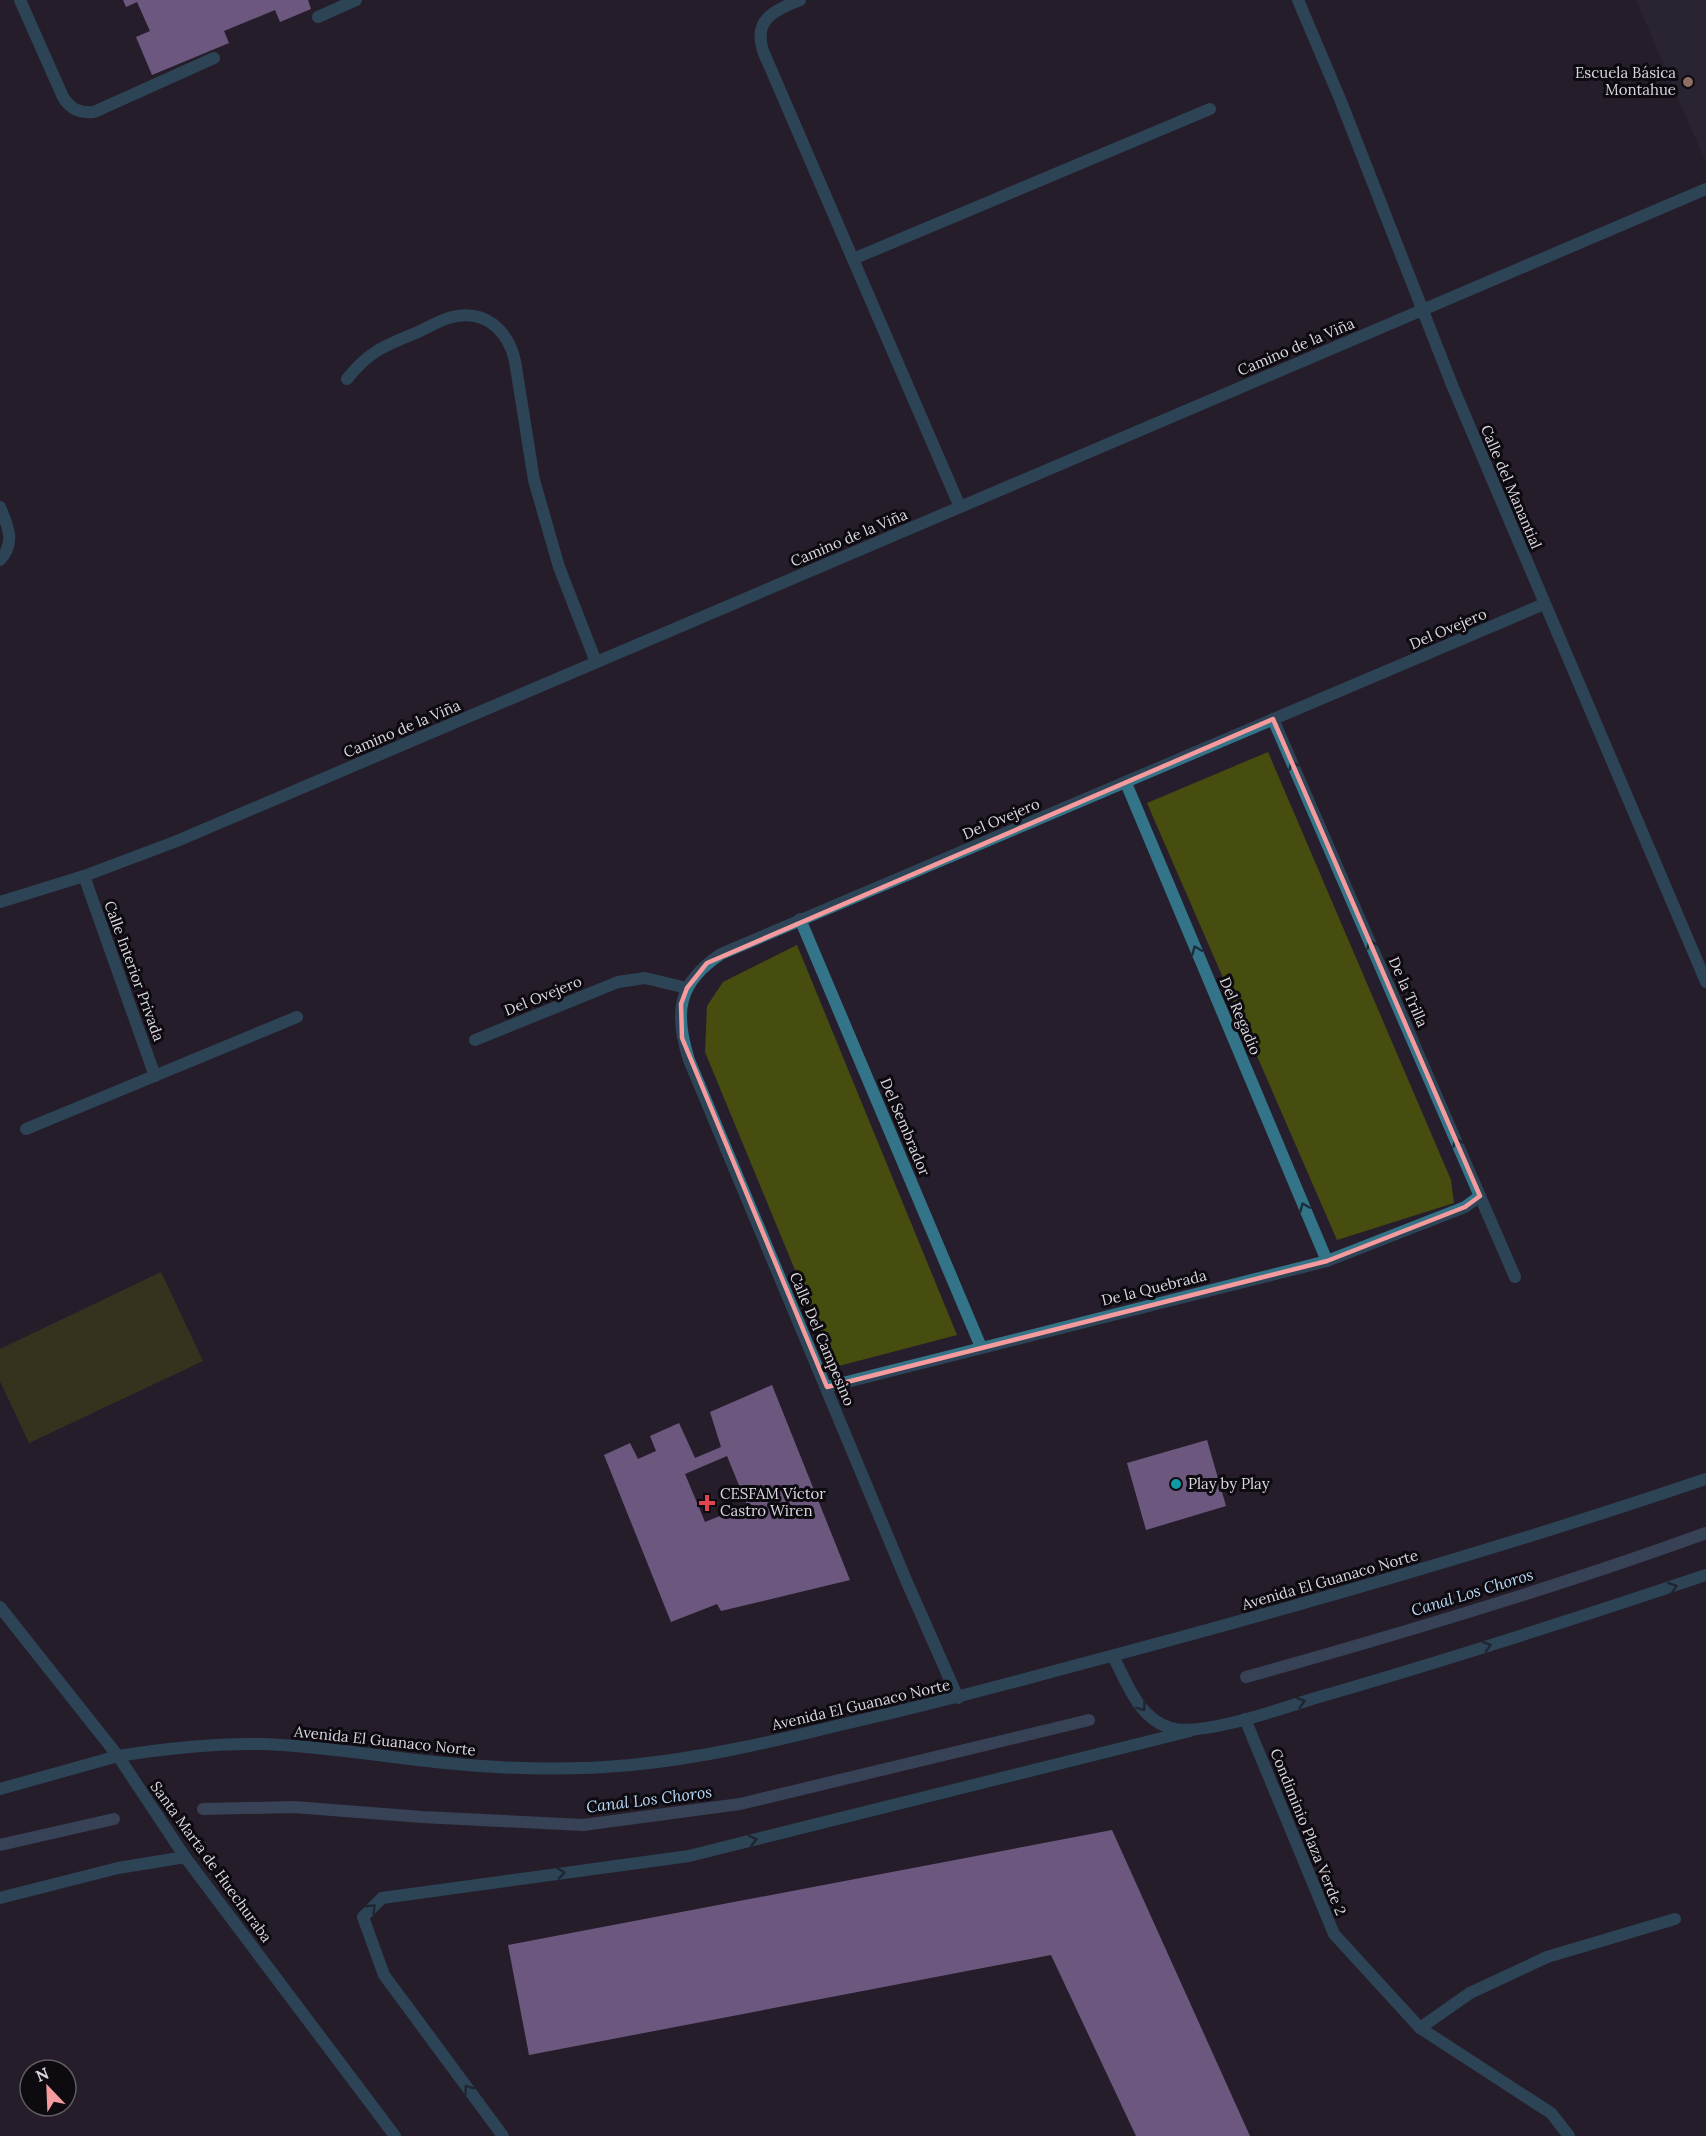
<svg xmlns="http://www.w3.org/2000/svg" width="1706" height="2136" viewBox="0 0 1706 2136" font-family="Lora,serif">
<rect width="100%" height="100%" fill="#261e2c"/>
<path fill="#2e2b3a" d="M1636,0h70v163z"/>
<g fill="#474d0f">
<path d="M1268,752l183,428 3,23 -117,37 -190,-437z"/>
<path d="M797,945l160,390 -122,32 -130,-315 2,-46 16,-24z"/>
<path d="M161,1272l42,89 -174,82 -29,-62v-32z"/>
</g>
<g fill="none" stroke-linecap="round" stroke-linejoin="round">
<g stroke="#4c6f8b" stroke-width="12">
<path d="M1246,1677c154,-43 309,-89 460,-144"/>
<path d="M203,1809l91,-2 128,10 161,8 157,-21 349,-84"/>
<path d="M0,1845l114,-26"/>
</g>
</g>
<g fill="#c29fe4" fill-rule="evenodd">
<path d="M123,0h185l3,9 -31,13 -5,-12 -51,21 5,12 -77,32 -16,-38 14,-6 -13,-29 -11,5z"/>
<path d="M772,1385l78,195 -129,31 -4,-7 -46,18 -67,-167 26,-12 8,16 18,-8 -6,-15 29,-13 16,35 26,-11 -11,-35zM727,1456l20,49 -42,17 -20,-48z"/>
<path d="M1207,1440l19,66 -80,24 -19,-67z"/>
<path d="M1112,1830l138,306h-114l-85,-181 -522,100 -21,-110z"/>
</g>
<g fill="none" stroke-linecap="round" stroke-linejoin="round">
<g stroke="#337489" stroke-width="12">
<path d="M20,0l43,97c8,13 17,16 31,15l120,-54"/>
<path d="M318,17l38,-17"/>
<path d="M503,2136l-119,-161 -21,-58 19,-19 307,-42 501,-125"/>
</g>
<g stroke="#337489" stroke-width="12">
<path d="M800,0c-26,11 -47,19 -37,51l197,456"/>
<path d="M1298,0l42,99 112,286 254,597"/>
<path d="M853,259l357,-150"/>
<path d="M347,379c22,-28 39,-34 71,-47 11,-5 22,-12 34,-15 33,-8 56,13 63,44l19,119 25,87 37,95"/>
<path d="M0,507c8,19 16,36 0,53"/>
<path d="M1273,719l242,558"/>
<path d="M1126,783l201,478"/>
<path d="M84,876l71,200"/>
<path d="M0,902l84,-26 93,-35 1529,-652"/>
<path d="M800,919l181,428"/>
<path d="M475,1040l143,-58 27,-4 42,10"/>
<path d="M26,1129l271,-112"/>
<path d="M827,1387l500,-126 138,-54 15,-11"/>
<path d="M0,1607l118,149 -118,33"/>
<path d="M1113,1656c14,27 26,63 58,72 30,9 109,-19 141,-29 132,-38 263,-80 394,-124"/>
<path d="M958,1698l-52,-118 -217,-520c-15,-47 -12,-77 32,-106l823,-350"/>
<path d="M1245,1719l89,215 86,94 131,85 18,23"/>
<path d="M1420,2028l50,-35 77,-36 128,-38"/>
</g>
<g stroke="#337489" stroke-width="12">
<path d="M0,1898l118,-30 67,-11"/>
<path d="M395,2136l-210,-279 -67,-101c49,-8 97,-13 146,-12 57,2 114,12 171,18 65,7 131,9 196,3 71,-7 140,-23 209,-40 75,-17 149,-36 222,-56 217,-57 432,-118 644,-190"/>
</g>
</g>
<defs><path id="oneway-chevron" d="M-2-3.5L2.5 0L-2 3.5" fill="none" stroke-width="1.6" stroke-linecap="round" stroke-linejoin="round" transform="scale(1.5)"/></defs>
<g stroke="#1a2f3a">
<use href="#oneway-chevron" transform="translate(1293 765) rotate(-114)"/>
<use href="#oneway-chevron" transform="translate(1371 944) rotate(-114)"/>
<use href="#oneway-chevron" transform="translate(1196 950) rotate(-113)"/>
<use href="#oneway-chevron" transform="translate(1457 1142) rotate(-114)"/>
<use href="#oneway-chevron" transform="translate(1304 1207) rotate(-113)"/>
<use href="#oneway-chevron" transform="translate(1673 1587) rotate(-19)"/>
<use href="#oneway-chevron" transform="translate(1487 1646) rotate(-17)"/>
<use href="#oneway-chevron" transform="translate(1301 1702) rotate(-16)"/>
<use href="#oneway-chevron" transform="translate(1142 1707) rotate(54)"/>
<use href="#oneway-chevron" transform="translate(753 1840) rotate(-14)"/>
<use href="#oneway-chevron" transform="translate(561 1873) rotate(-8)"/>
<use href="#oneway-chevron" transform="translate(372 1908) rotate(-44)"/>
<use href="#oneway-chevron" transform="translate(468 2089) rotate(-126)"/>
</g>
<path d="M0 0H1706V2136H0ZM1273,719l207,477 -15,11 -138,54 -500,126 -145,-349 -1,-34 6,-16 20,-25z" fill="#261e2c" fill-opacity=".55" fill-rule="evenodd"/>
<path fill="none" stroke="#f59b9e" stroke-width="4.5" stroke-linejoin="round" d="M1273,719l207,477 -15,11 -138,54 -500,126 -145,-349 -1,-34 6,-16 20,-25z"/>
<circle fill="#8d6e63" stroke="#0d0a10" stroke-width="2" cx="1688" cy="82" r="6"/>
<circle fill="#0f9aa8" stroke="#0d0a10" stroke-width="2" cx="1176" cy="1484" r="6"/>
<path fill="#e0444e" stroke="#0d0a10" stroke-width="2" d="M704 1494h6v6h6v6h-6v6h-6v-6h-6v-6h6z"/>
<g text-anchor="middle" stroke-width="6" stroke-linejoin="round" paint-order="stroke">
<g font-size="15" fill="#dbd7e0" stroke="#0d0a10" text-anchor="start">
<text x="1676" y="78" text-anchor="end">Escuela Básica<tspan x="1676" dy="17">Montahue</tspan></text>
<text x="1188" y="1489">Play by Play</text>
<text x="720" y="1499">CESFAM Víctor<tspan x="720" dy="17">Castro Wiren</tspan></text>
</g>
<g font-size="15" fill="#dbd7e0" stroke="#0d0a10">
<text transform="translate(1296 347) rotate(-23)" y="5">Camino de la Viña</text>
<text transform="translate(1511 487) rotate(67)" y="5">Calle del Manantial</text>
<text transform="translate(849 538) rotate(-23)" y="5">Camino de la Viña</text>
<text transform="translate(1448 629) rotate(-23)" y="5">Del Ovejero</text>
<text transform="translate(402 729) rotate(-23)" y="5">Camino de la Viña</text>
<text transform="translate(1001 819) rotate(-23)" y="5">Del Ovejero</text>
<text transform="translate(134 971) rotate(70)" y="5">Calle Interior Privada</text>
<text transform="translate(1408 992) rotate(66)" y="5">De la Trilla</text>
<text transform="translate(543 996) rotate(-22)" y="5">Del Ovejero</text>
<text transform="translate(1240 1016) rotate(67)" y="5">Del Regadio</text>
<text transform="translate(905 1127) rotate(67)" y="5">Del Sembrador</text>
<text transform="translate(1154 1288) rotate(-14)" y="5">De la Quebrada</text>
<text transform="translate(822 1339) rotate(67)" y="5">Calle Del Campesino</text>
<text transform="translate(1330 1580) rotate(-16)" y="5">Avenida El Guanaco Norte</text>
<text transform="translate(861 1705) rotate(-13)" y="5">Avenida El Guanaco Norte</text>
<text transform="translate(385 1741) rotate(6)" y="5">Avenida El Guanaco Norte</text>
<text transform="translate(1308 1832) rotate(68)" y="5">Condiminio Plaza Verde 2</text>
<text transform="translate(211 1862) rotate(54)" y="5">Santa Marta de Huechuraba</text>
</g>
<g font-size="16" font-style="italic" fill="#b8d9f6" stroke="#0d0a10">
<text transform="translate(1472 1592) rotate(-17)" y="6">Canal Los Choros</text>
<text transform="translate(649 1799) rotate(-7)" y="6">Canal Los Choros</text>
</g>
</g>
<g transform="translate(48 2088) rotate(337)"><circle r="28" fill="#0d0a10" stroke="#5f5c63" stroke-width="1.5"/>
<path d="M0-4.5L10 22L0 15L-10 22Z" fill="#f59b9e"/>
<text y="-9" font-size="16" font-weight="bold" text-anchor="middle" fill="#dbd7e0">N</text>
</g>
</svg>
